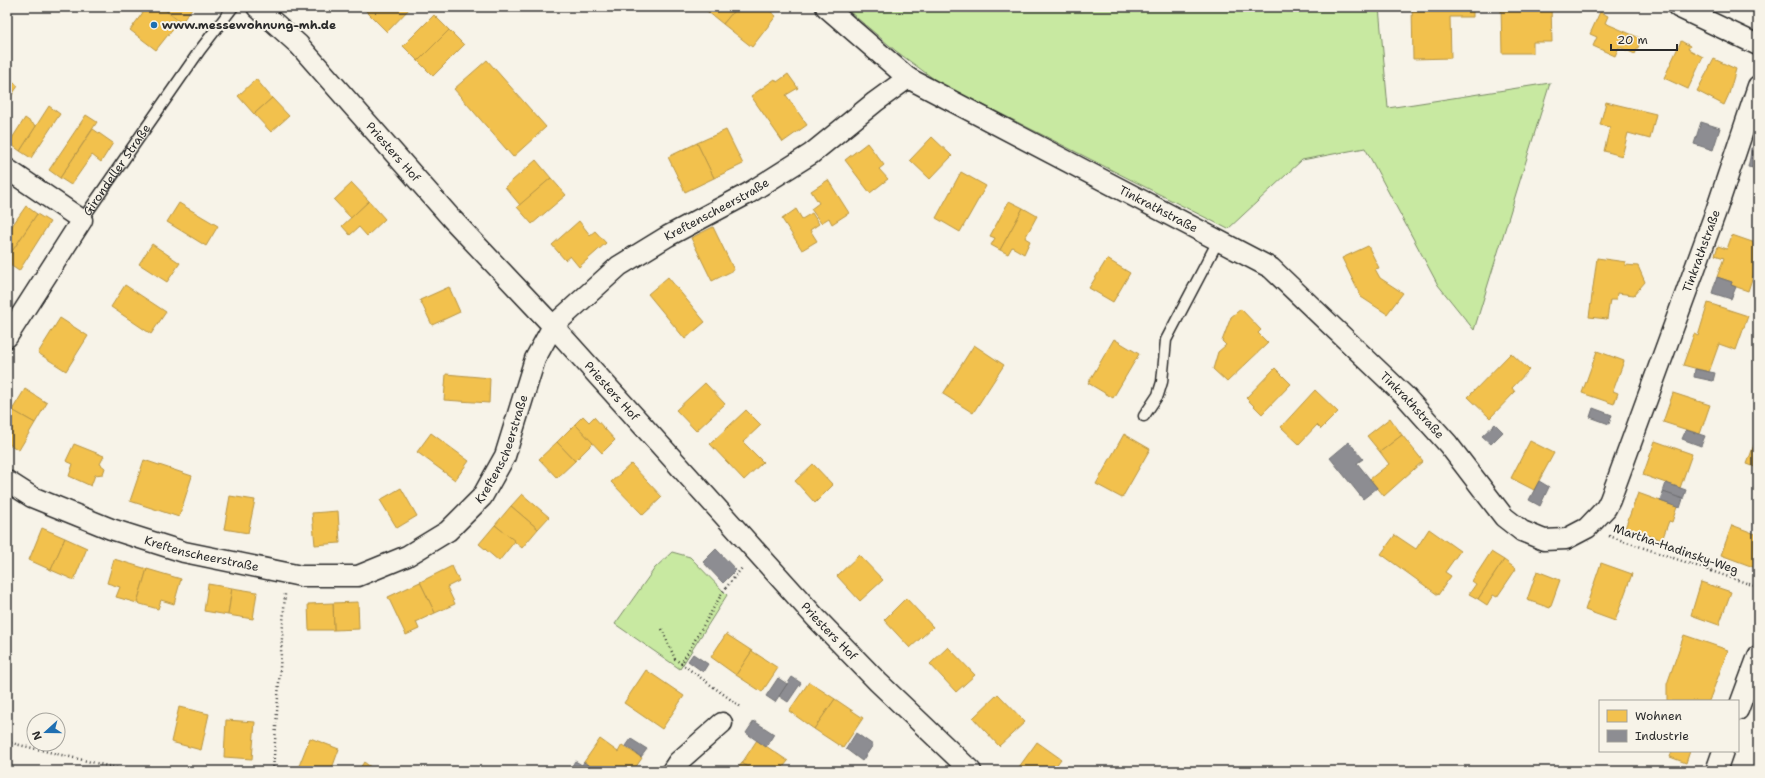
<svg xmlns="http://www.w3.org/2000/svg" width="1765" height="778" viewBox="0 0 1765 778" font-family="'Shantell Sans',sans-serif">
<rect width="100%" height="100%" fill="#f7f3e8"/>
<filter id="ink" filterUnits="userSpaceOnUse"><feTurbulence type="fractalNoise" baseFrequency=".025" numOctaves="2"/><feDisplacementMap in="SourceGraphic" scale="8" xChannelSelector="R" yChannelSelector="G"/><feConvolveMatrix kernelMatrix="1 2 1 2 8 2 1 2 1" color-interpolation-filters="sRGB"/></filter>
<g filter="url(#ink)">
<g fill="#c8e9a1" stroke="#7a8a66">
<path d="M844,7h535l9,101 162,-25 -76,247 -36,-45 -73,-137 -63,12 -74,69 -290,-147 -42,-31z"/>
<path d="M672,552l18,5 37,38 -47,74 -65,-45 40,-56z"/>
</g>
<g fill="#f2c14e" stroke="#b69444">
<path d="M147,7h14l18,14 -23,29 -26,-20z"/>
<path d="M161,7h32l-11,15z"/>
<path d="M364,7h47l-24,25 -24,-24z"/>
<path d="M702,7h35l-14,17z"/>
<path d="M737,7h28l11,9 -24,31 -29,-23z"/>
<path d="M1412,7h61v10h-23l1,41 -38,1z"/>
<path d="M1501,7h50l1,35h-19v11h-31z"/>
<path d="M1600,12l8,4 -3,7 37,16 -7,15 -16,-7 -4,9 -22,-10 4,-9 -7,-3z"/>
<path d="M434,15l15,15 -31,31 -15,-15z"/>
<path d="M449,30l15,15 -31,31 -15,-15z"/>
<path d="M1681,41l9,5 -2,3 15,8 -15,32 -24,-11z"/>
<path d="M1714,59l22,10 -7,25 -5,11 -27,-14z"/>
<path d="M487,60l59,67 -33,30 -59,-68z"/>
<path d="M788,74l10,14 -12,7 21,30 -24,17 -32,-46 24,-17 2,3z"/>
<path d="M256,79l16,19 -18,16 -16,-18z"/>
<path d="M10,80l8,6 -11,16v-18z"/>
<path d="M272,98l17,18 -18,16 -17,-18z"/>
<path d="M1606,102l50,12 -6,25 -22,-6 -6,23 -18,-5 6,-24 -10,-2z"/>
<path d="M49,106l11,8 -29,44 -11,-7z"/>
<path d="M86,115l11,7 -37,56 -11,-8z"/>
<path d="M25,118l11,8 -16,25 -11,-8z"/>
<path d="M93,129l20,14 -12,19 -9,-7 -21,30 -11,-7z"/>
<path d="M726,130l17,34 -29,14 -17,-35z"/>
<path d="M932,137l20,19 -22,23 -20,-19z"/>
<path d="M697,143l17,35 -29,14 -17,-35z"/>
<path d="M867,143l17,22 -5,4 9,10 -18,14 -25,-33z"/>
<path d="M536,160l15,18 -31,27 -15,-18z"/>
<path d="M961,172l25,14 -26,46 -24,-14z"/>
<path d="M551,178l15,17 -34,29 -15,-17z"/>
<path d="M828,180l21,33 -17,11 -3,-6 -8,5 -10,-14 8,-6 -8,-12z"/>
<path d="M352,183l17,18 -18,17 -17,-18z"/>
<path d="M369,201l16,18 -18,17 -8,-9 -9,8 -8,-9z"/>
<path d="M1009,201l14,7 -23,42 -9,-5 4,-7 -5,-2z"/>
<path d="M179,203l39,23 -12,20 -39,-24z"/>
<path d="M26,206l11,8 -30,45v-22l2,-2 -2,-2z"/>
<path d="M1023,208l14,8 -12,22 5,3 -6,13 -12,-7 -4,7 -8,-4z"/>
<path d="M796,209l6,10 10,-6 7,11 -9,6 7,11 -15,9 -20,-31z"/>
<path d="M37,214l13,8 -31,49 -12,-8v-4z"/>
<path d="M579,221l11,14 5,-4 11,12 -27,24 -9,-11 -5,4 -13,-15z"/>
<path d="M713,227l21,43 -22,11 -21,-43z"/>
<path d="M1732,235l26,9v17l-10,30 -17,-6 1,-3 -15,-5 7,-19 -9,-3 3,-9 9,3z"/>
<path d="M152,244l28,19 -13,19 -28,-18z"/>
<path d="M1368,246l11,22 -4,1 5,9 23,15 -16,21 -26,-17 -19,-39z"/>
<path d="M1597,258l29,4 -1,3 13,1 7,16 -11,13 -17,-2 -1,7h-6l-3,19 -18,-2z"/>
<path d="M1107,259l23,14 -17,29 -24,-14z"/>
<path d="M668,277l37,45 -20,17 -37,-45z"/>
<path d="M125,285l41,27 -15,22 -40,-27z"/>
<path d="M449,287l11,25 -28,13 -12,-25z"/>
<path d="M1708,303l40,13 -12,34 -17,-6 -10,28 -26,-7 11,-31 4,2z"/>
<path d="M1241,309l20,21 -3,3 10,10 -41,39 -14,-13 5,-17 8,-7 -4,-4 9,-24z"/>
<path d="M60,318l28,18 -22,35 -28,-18z"/>
<path d="M1114,339l25,15 -26,44 -25,-15z"/>
<path d="M974,345l30,20 -31,48 -30,-19z"/>
<path d="M1597,351l27,10 -11,30 5,2 -4,11 -32,-11z"/>
<path d="M1511,353l18,17 -17,18 3,4 -25,26 -22,-21z"/>
<path d="M1275,368l16,16 -29,30 -16,-16z"/>
<path d="M446,374l44,4 -1,25 -45,-3z"/>
<path d="M705,383l20,21 -29,27 -20,-21z"/>
<path d="M25,389l22,14 -12,20 -23,-13z"/>
<path d="M1315,390l23,22 -17,17 -4,-4 -18,19 -18,-17z"/>
<path d="M1673,393l37,12 -10,29 -37,-12z"/>
<path d="M12,410l23,13 -16,27 -12,-7v-24z"/>
<path d="M746,410l15,15 -18,17 20,20 -19,18 -34,-36z"/>
<path d="M583,416l6,6 5,-5 21,23 -13,13 -27,-29z"/>
<path d="M1390,418l12,17 -22,17 -13,-16z"/>
<path d="M575,424l18,19 -18,18 -18,-19z"/>
<path d="M431,433l38,28 -14,19 -38,-28z"/>
<path d="M1124,434l26,15 -28,49 -26,-14z"/>
<path d="M1758,434v34l-11,-4z"/>
<path d="M1402,435l21,26 -39,35 -14,-17 19,-15 -9,-12z"/>
<path d="M1530,441l24,12 -20,37 -23,-12z"/>
<path d="M1655,441l37,13 -12,34 -37,-13z"/>
<path d="M557,442l18,19 -18,17 -18,-19z"/>
<path d="M74,444l30,12 -4,8 5,4 -2,6 -8,1 -4,11 -22,-10 4,-12 -7,-3z"/>
<path d="M144,460l48,16 -13,41 -49,-16z"/>
<path d="M631,464l31,33 -19,18 -32,-33z"/>
<path d="M813,464l20,21 -18,18 -20,-22z"/>
<path d="M401,488l16,28 -20,12 -17,-28z"/>
<path d="M1638,493l39,14 -5,15 -3,-1 -7,19 -37,-12z"/>
<path d="M522,494l27,23 -11,12 -27,-23z"/>
<path d="M230,496l25,4 -7,33 -24,-4z"/>
<path d="M511,506l27,23 -16,19 -27,-23z"/>
<path d="M338,511l2,32 -25,2 -3,-32z"/>
<path d="M495,525l20,16 -16,20 -20,-17z"/>
<path d="M1732,525l26,10 -2,33 -35,-13z"/>
<path d="M42,528l23,10 -14,32 -22,-10z"/>
<path d="M1429,529l31,22 -15,21 6,4 -13,19 -57,-41 14,-19 21,14z"/>
<path d="M65,538l22,10 -13,32 -23,-10z"/>
<path d="M1491,552l13,8 -26,39 -9,-5 7,-10 -4,-3z"/>
<path d="M859,555l24,25 -23,21 -23,-25z"/>
<path d="M114,559l33,10 -10,34 -21,-6 4,-10 -13,-4z"/>
<path d="M1504,560l12,9 -19,28 -4,-2 -6,10 -9,-6z"/>
<path d="M1601,563l31,11 -17,47 -30,-11z"/>
<path d="M452,566l7,15 -12,6 8,17 -20,9 -15,-31z"/>
<path d="M147,569l34,10 -7,25 -13,-4 -3,9 -21,-6z"/>
<path d="M1537,571l23,9 -10,28 -23,-8z"/>
<path d="M420,582l15,31 -19,9 3,7 -13,6 -18,-38z"/>
<path d="M1701,582l30,10 -12,33 -28,-10z"/>
<path d="M208,584l24,4 -4,27 -24,-4z"/>
<path d="M232,588l25,4 -4,27 -25,-4z"/>
<path d="M906,598l27,29 -23,21 -26,-28z"/>
<path d="M358,602l1,27 -25,1 -1,-27z"/>
<path d="M333,603l1,27h-25l-1,-26z"/>
<path d="M726,634l26,17 -16,24 -25,-18z"/>
<path d="M1684,635l44,15 -19,51h-42v-17z"/>
<path d="M948,647l27,28 -19,17 -26,-28z"/>
<path d="M752,651l26,17 -16,24 -26,-17z"/>
<path d="M646,670l38,26 -22,33 -38,-26z"/>
<path d="M809,682l26,17 -21,30 -25,-18z"/>
<path d="M998,694l27,28 -26,24 -26,-28z"/>
<path d="M835,699l28,19 -20,30 -29,-19z"/>
<path d="M179,707l30,7 -8,36 -30,-8z"/>
<path d="M226,720l29,2 -3,37 -28,-2z"/>
<path d="M310,738l29,11 -8,22h-34z"/>
<path d="M600,739l18,13 4,-7 20,13 -9,13h-36l-13,-9z"/>
<path d="M757,740l31,21 -8,10h-26l-12,-8z"/>
<path d="M1037,742l24,17 -9,12h-28l-5,-4z"/>
<path d="M1672,751h18l-4,12 -16,-6z"/>
<path d="M364,762l12,9h-18z"/>
<path d="M742,763l12,8h-18z"/>
</g>
<g fill="#8d8d92" stroke="#707073">
<path d="M1701,122l19,6 -7,22 -19,-6z"/>
<path d="M1751,148l7,1v10l-8,-1z"/>
<path d="M1750,158l8,1v10l-10,-2z"/>
<path d="M1717,277l15,5 -1,3 5,2 -5,12 -19,-6z"/>
<path d="M1695,369l20,4 -2,8 -19,-4z"/>
<path d="M1593,408l19,7 -3,9 -19,-7z"/>
<path d="M1495,424l8,8 -12,12 -9,-8z"/>
<path d="M1686,430l19,6 -4,10 -19,-7z"/>
<path d="M1349,442l14,17 -6,4 20,25 -14,11 -33,-41z"/>
<path d="M1539,481l10,6 -9,19 -11,-6z"/>
<path d="M1666,483l20,7 -3,9 -20,-7z"/>
<path d="M1663,492l20,7 -3,9 -20,-7z"/>
<path d="M716,549l20,21 -13,13 -20,-21z"/>
<path d="M693,654l15,10 -5,8 -15,-11z"/>
<path d="M792,677l9,6 -13,19 -9,-6z"/>
<path d="M778,678l9,6 -12,18 -9,-6z"/>
<path d="M754,721l20,13 -8,13 -20,-14z"/>
<path d="M856,733l17,12 -11,16 -16,-12z"/>
<path d="M631,739l16,10 -6,8 -15,-11z"/>
<path d="M575,761l7,4 2,-3 9,7 -1,2h-20l-2,-2z"/>
</g>
<g fill="none" stroke-linecap="round" stroke-linejoin="round">
<g stroke="#2b2b2b" stroke-width="13">
<g id="lane">
<path id="s1" d="M82,220l118,-170 33,-43"/>
<path d="M1144,416l14,-21 4,-13 4,-42 52,-99"/>
</g>
</g>
<g stroke="#2b2b2b" stroke-width="23">
<g id="street">
<path id="s2" d="M257,7l42,38 153,174 101,107 263,292 62,64 93,89"/>
<path id="s3" d="M826,7l82,71 363,190 134,128 43,48 56,73 18,14 22,9 22,-1 21,-11 19,-20 4,-8 106,-289 42,-125"/>
<path d="M1678,7l80,38"/>
<path d="M7,169l75,51 -75,117"/>
<path id="s4" d="M7,481l25,16 79,32 73,23 117,24h57l49,-20 41,-25 34,-34 23,-41 30,-97 18,-33 66,-60 49,-30 81,-43 62,-39 64,-52 33,-24"/>
<path d="M1738,710l20,-54"/>
<path d="M672,771l6,-9 44,-39"/>
<path d="M1716,771l7,-20"/>
</g>
</g>
<g stroke="#2b2b2b" stroke-width="2.5" stroke-dasharray="1 3" stroke-linecap="butt">
<path d="M1609,536l149,51"/>
<path d="M662,629l13,30 66,48"/>
<path d="M681,664l43,-74 18,-22"/>
<path d="M7,742l122,29"/>
<path d="M273,771l12,-177"/>
</g>
<use href="#lane" stroke="#f7f3e8" stroke-width="10"/>
<use href="#street" stroke="#f7f3e8" stroke-width="20"/>
</g>
</g>
<circle fill="#1f6fb2" stroke="#f7f3e8" stroke-width="1.5" cx="154" cy="25" r="4"/>
<g text-anchor="middle" stroke-width="4" stroke-linejoin="round" paint-order="stroke">
<g font-size="12" font-weight="bold" fill="#2b2b2b" stroke="#f7f3e8" text-anchor="start">
<text x="162" y="29">www.messewohnung-mh.de</text>
</g>
<g font-size="12" fill="#2b2b2b" stroke="#f7f3e8">
<text dy="4" stroke="none"><textPath href="#s2" startOffset="199">Priesters Hof</textPath></text>
<text dy="4" stroke="none"><textPath href="#s1" startOffset="61">Girondeller Straße</textPath></text>
<text dy="4" stroke="none"><textPath href="#s4" startOffset="905">Kreftenscheerstraße</textPath></text>
<text dy="4" stroke="none"><textPath href="#s3" startOffset="391">Tinkrathstraße</textPath></text>
<text dy="4" stroke="none"><textPath href="#s3" startOffset="1254">Tinkrathstraße</textPath></text>
<text dy="4" stroke="none"><textPath href="#s2" startOffset="523">Priesters Hof</textPath></text>
<text dy="4" stroke="none"><textPath href="#s3" startOffset="715">Tinkrathstraße</textPath></text>
<text dy="4" stroke="none"><textPath href="#s4" startOffset="569">Kreftenscheerstraße</textPath></text>
<text transform="translate(1676 549) rotate(19)" y="4">Martha-Hadinsky-Weg</text>
<text dy="4" stroke="none"><textPath href="#s4" startOffset="209">Kreftenscheerstraße</textPath></text>
<text dy="4" stroke="none"><textPath href="#s2" startOffset="847">Priesters Hof</textPath></text>
</g>
</g>
<rect width="1765" height="778" fill="none" stroke="#f7f3e8" stroke-width="24"/>
<rect x="12" y="12" width="1741" height="754" fill="none" stroke="#2b2b2b" stroke-width="1.5" filter="url(#ink)"/>
<rect x="1599" y="700" width="140" height="52" fill="#f7f3e8" stroke="#a5a39c"/>
<rect x="1607" y="710" width="20" height="12" fill="#f2c14e" stroke="#a5a39c"/>
<text x="1635" y="720" font-size="12" fill="#2b2b2b">Wohnen</text>
<rect x="1607" y="730" width="20" height="12" fill="#8d8d92" stroke="#a5a39c"/>
<text x="1635" y="740" font-size="12" fill="#2b2b2b">Industrie</text>
<g transform="translate(46 732) rotate(249)"><circle r="19" fill="#f7f3e8" stroke="#a5a39c"/>
<path d="M0-3L7 15L0 10L-7 15Z" fill="#1f6fb2"/>
<text y="-6" font-size="11" font-weight="bold" text-anchor="middle" fill="#2b2b2b">N</text>
</g>
<path d="M1611 44v6h66v-6" fill="none" stroke="#2b2b2b" stroke-width="2"/>
<text x="1617" y="44" font-size="12" fill="#2b2b2b" stroke="#f7f3e8" stroke-width="3" paint-order="stroke">20 m</text>
</svg>
